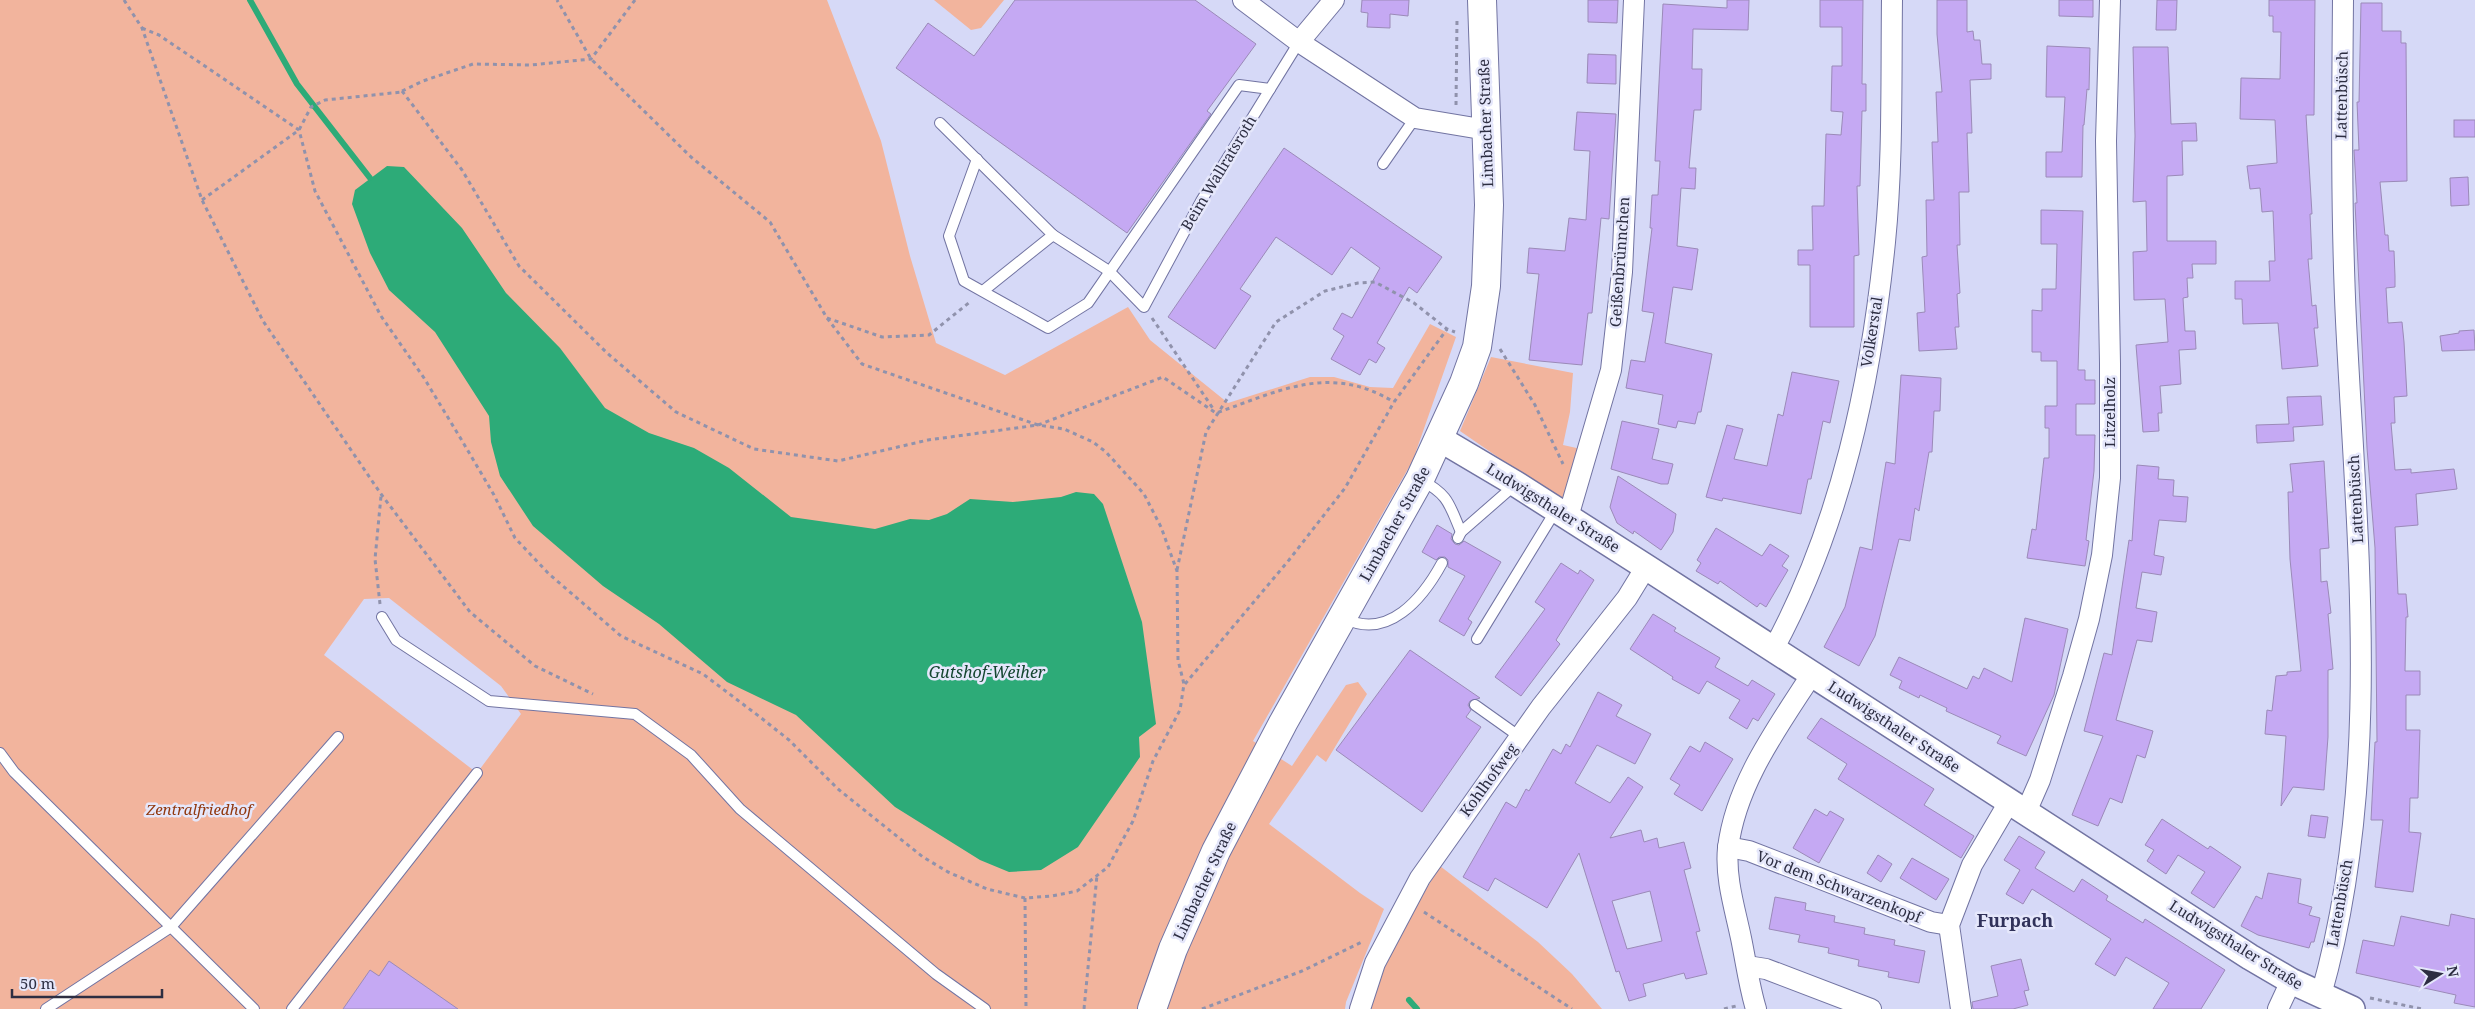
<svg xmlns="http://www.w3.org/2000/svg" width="2475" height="1009" viewBox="0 0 2475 1009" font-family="'Noto Serif',serif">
<rect width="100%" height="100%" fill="#d6d9f7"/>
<g fill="#f2b49d" fill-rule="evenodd">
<path d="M0,0h827l54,141 29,115 26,87 69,32 123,-68 22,33 78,63 82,-26h24l36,10 23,1 37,-64 26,13 -43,123 -160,281 39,25 54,-81 12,-3 9,12 -41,68 -9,-7 -48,69 91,69 24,16 -38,93 -1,7h-1345zM389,598l112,88 20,28 -44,59 -153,-118 40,-56z"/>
<path d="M934,0h70l-23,28 -10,2z"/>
<path d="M1491,357l82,16 -3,39 -7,33 18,4 -15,55 -106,-73z"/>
<path d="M1440,866l98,76 34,32 30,35h-235l32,-75z"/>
</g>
<path fill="#2dab78" d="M387,166l17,1 58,61 44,65 54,55 45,60 44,25 45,15 35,20 62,49 84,12 35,-10 19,1 18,-6 23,-15 43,3 48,-5 15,-5 18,2 9,10 39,118 14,102 -17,13 1,20 -62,90 -37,23 -32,2 -29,-12 -85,-53 -99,-92 -69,-33 -68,-58 -56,-38 -70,-60 -33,-50 -9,-34 -2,-26 -54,-84 -46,-42 -19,-37 -18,-49 3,-14z"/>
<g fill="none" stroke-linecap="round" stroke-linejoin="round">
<g stroke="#2dab78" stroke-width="6">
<path d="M250,0l47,84 73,94"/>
<path d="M1409,1000l8,9"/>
</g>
</g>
<g fill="#c5a9f3" stroke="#9b8ab8" fill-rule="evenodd">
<path d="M1015,0h180l61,44 -49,67 4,3 -84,119 -231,-165 32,-45 46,33z"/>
<path d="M1362,0h47l-1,16 -18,-2v14l-23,-1 1,-14 -7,-1z"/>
<path d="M1588,0h30l-1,23 -29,-1z"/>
<path d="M1727,0h22l-1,30 -55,-1 -1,40h10l-1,41h-7l-5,58h7l-1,21 -14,-1 -4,58 21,3 -6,41 -19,-3 -8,56 47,11 -11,58h-3l-3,12 -17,-3 -2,7 -18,-4 5,-29 -37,-7 5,-28 14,2 9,-49 -12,-2 10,-83h-2l2,-33h6l2,-34h-5l8,-157 64,4z"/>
<path d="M1820,0h43l-1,84h4v27h-4l-2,75h-3l2,69 -5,1v71h-44v-62h-12v-15h15l-1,-44h12l2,-72 15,1 2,-23 -12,-1 1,-45h10v-39h-22z"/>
<path d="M1937,0h30v32l6,-1 1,9h6l2,24h9v15l-21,1 2,53h-5l2,59h-10l1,53h-3l3,48 -3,1 2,33h-4l2,22 -38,2 -2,-38 8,-1 -3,-55 5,-1 -1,-56h8l-2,-58h6l-2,-50h6l-5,-58z"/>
<path d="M2059,0h34v17l-34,-1z"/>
<path d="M2157,0h20l-1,30h-20z"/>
<path d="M2269,0h46l-1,115h-8l6,99h-2l2,45h-4l4,47 4,-1 2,23h-4l4,38 -36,3 -4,-46 -35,1 -1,-25h-7v-18h35l-1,-20h6l-2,-50 -11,1 -2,-24 -10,1 -3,-23 30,-3 -2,-43 -35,-1 1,-41 39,1 1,-47h-8v-16h-4z"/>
<path d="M2361,3h21v28h19v12h5l1,138 -27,1 5,53h3l1,16h5l1,25v11l-9,1 2,35 14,-1 2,20 3,54 -13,1 1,26h-4l4,47 16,-1v4l43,-4 3,20 -41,5 2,31 -23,2 3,67h8l2,23h-2l-1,54h15v24h-14v35h14l-2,68h-8l-1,34 12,1 -8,59 -38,-5 8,-67h-12l4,-78h2l-2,-194 -8,-100 -12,-245h2l-3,-53h5l-2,-48h2z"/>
<path d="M2047,46l43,2 -1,42 -2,-1 -3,36h-1l-1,52h-36v-25h16l3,-55h-19z"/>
<path d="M2133,47h35l3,77 25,-1 1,18h-15l1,34 -16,1v65h49v23h-24l1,14h-6l1,19 -5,1 2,33h10l1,18 -17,1 2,34 -21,2 2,27h-4l1,18 -16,1 -7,-87 32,-3 -3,-43 -31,1 -1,-48 14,-1 -1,-50 -13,1 2,-66z"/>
<path d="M1588,54l28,1v29l-29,-1z"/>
<path d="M1577,112l39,2 -7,105 -8,-1 -9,95h-4l-6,52 -53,-5 10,-86 -12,-1 2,-25 36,3 4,-33 17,2 4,-69 -16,-1z"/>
<rect x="2454" y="120" width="21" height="17"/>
<path d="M1284,148l158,109 -25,36 -8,-6 -32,56 8,5 -9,15 -7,-4 -9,16 -29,-16 13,-23 -11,-7 9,-16 10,5 28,-50 -29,-21 -19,28 -56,-38 -36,52 11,7 -36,53 -47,-32z"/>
<path d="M2468,177l1,28 -18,1 -1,-28z"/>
<path d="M2041,210l42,1 -5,159h7v10h10v24h-19v31h19l-1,36 -8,69 3,1 -4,25 -58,-8 5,-29 4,1 8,-72h5v-30h-4v-22h12v-45h-16v-9h-9v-42l10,1v-22h14l1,-45h-16z"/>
<path d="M2474,330l1,20 -33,1 -2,-15 19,-3v-2z"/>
<path d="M1792,372l47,9 -9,42 -7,-2 -12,58h-3l-7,35 -78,-16 -1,3 -16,-4 21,-72 16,4 -9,30 33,7 11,-52 5,2z"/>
<path d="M1901,375l40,3 -1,33h-6l-2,41h-3l-10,59 -4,-3 -5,33 -11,-2 -24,97 -16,30 -35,-19 21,-40 15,-60 12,3 14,-88 9,2z"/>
<path d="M2321,396l2,29 -30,2 1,14 -37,2 -1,-18 33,-1 -2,-27z"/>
<path d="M1622,421l37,8 -7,30 21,5 -5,20h-7l-50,-15z"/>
<path d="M2324,461l5,87 -9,1 1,33 6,-1 4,32 -3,1 5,55 -5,1v67l-4,53 -31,-3 -12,19 5,-70 -21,-2 2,-24 5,1 4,-35 11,-1v-3l14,-1 -11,-112 -2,-67h5l-3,-28z"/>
<path d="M2137,465l22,2 -1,12 16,1 -1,16 15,1 -2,25 -27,-2 -5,35 10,2 -3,18 -19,-3 -6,36 21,4 -5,30 -15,-2 -21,80 37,11 -8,27 -8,-3 -15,48 -12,-5 -12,28 -26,-11 31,-79 -19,-5 20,-78 8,2 17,-115 3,1z"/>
<path d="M1618,476l58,38 -3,18 -12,18 -27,-19 -1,3 -16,-11 -7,-16z"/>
<path d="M1437,525l15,9 -1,5 4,5 4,1 5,-4 37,21 -33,57 4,3 -8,14 -25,-15 26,-45 -17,-9v-7l-3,-3h-6l-3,3 -14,-8z"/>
<path d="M1716,528l46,28 8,-12 19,12 -7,10 6,4 -22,37 -6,-4 -3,4 -37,-26 -2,3 -22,-13 5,-8 -4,-3z"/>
<path d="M1561,563l17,11 2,-4 14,10 -38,60 4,4 -39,52 -26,-19 50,-68 -10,-7z"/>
<path d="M1653,614l23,14 -2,3 46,27 -5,9 33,19 4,-6 23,14 -17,27 -5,-3 -6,11 -18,-11 11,-18 -33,-19 -8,13 -27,-15 1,-2 -43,-28z"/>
<path d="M2025,618l43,11 -14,66 -28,61 -29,-13 4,-7 -55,-25 1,-3 -27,-13 -1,3 -20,-10 3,-7 -12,-6 9,-18 68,32 6,-13 6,3 5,-11 28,14z"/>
<path d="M1410,650l70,48 -10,3 -2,4 3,5 -5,7 15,10 -59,85 -86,-62z"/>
<path d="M1598,692l24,13 -6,11 35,18 -16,30 -38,-19 -22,38 35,20 18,-26 15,10 -33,51 31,-8 3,12 13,-4 2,10 25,-6 7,26 -7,2 16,61 -4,1 11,42 -21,5 -2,-6 -41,11 3,12 -17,5 -10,-30 -3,1 -37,-119 -32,55 -52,-30 -7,13 -25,-14 43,-75 10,6 10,-19 3,2 24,-42 8,5 5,-10 4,3zM1650,891l12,50 -35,8 -15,-48z"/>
<path d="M1821,718l113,71 -10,16 50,31 -13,22 -123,-79 9,-15 -40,-26z"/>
<path d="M1705,742l28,17 -31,52 -28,-17 6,-9 -10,-6 20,-33 10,6z"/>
<path d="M1815,809l12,7 3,-5 14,8 -25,44 -26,-15z"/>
<path d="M2311,815l17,2 -3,21 -17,-2z"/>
<path d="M2162,819l46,30 2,-3 31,21 -27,41 -23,-15 14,-21 -27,-17 -12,19 -19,-13 7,-11 -9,-5z"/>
<path d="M2019,836l26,16 -10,16 39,24 8,-13 26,17 -2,4 37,23 2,-4 80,51 -24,39h-48l16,-26 -43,-26 -11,19 -20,-12 16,-25 -79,-50 -9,15 -17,-10 14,-24 -16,-10z"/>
<path d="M1878,855l14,9 -11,18 -14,-9z"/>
<path d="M1912,858l37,21 -13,21 -36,-22z"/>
<path d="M2268,873l33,6 -3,24 14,4 -3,8 11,3 -6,24h-3l-2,6 -51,-13 -17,-9 15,-30 6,3z"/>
<path d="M1775,897l31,6 -1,7 30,6 -1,6 31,6 -1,6 31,6 -1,5 31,6 -6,32 -31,-6 1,-5 -31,-6 1,-6 -31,-7 1,-5 -31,-6 2,-7 -31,-6z"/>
<path d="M2451,914l24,5v88l-21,-4 2,-8 -100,-22 7,-33 31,6 7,-30 48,10z"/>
<path d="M2021,959l8,31 -5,1 4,14 -15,4h-40l-1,-7 26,-6 -7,-30z"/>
<path d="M389,961l69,48h-115l27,-39 9,6z"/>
</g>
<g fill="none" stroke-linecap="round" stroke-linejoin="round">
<g stroke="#7274a2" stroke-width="12">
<g id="service">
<path d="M940,123l113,112 56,36 35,36 57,-106 98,-159"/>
<path d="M977,159l-28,77 15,45 84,47 40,-25 151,-218 31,4"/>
<path d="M1383,164l32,-46"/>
<path d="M983,291l70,-56"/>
<path d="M1421,480c28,15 28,24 40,52"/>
<path d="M1458,538l3,-6 55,-48"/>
<path d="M382,617l14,23 93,61 146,13 56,41 49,54 196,165 49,35"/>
<path d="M1344,618c44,23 79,-20 98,-55"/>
<path d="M1477,639l79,-129"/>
<path d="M1475,705l45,32"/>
<path d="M0,753l14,19 240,237"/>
<path d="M46,1009l125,-82 167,-190"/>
<path d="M292,1009l185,-236"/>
</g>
</g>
<g stroke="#7274a2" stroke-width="22">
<g id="minor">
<path d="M1243,0l56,42 116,76 72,12"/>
<path d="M1299,42l35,-42"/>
<path d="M1568,517l43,-147 11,-98 12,-272"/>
<path d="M1774,648c67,-124 97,-266 111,-406 8,-80 6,-161 7,-242"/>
<path d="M2026,812l14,-32 33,-104 16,-57 13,-64 8,-77v-115l-4,-222 4,-141"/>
<path d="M1728,847l21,4 182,71 18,3"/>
<path d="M1747,966l19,3 105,40"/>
<path d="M2321,995c62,-218 36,-450 25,-674 -5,-107 -4,-214 -3,-321"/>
<path d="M1360,1009l15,-46 45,-85 121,-171 86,-109 19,-31"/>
<path d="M1756,1009c-7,-23 -10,-47 -15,-71 -6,-29 -16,-60 -13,-90 8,-65 50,-121 84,-174"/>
<path d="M1961,1009l-12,-84 23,-60 37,-63"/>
<path d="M2278,1009l13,-28"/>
</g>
</g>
<g stroke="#7274a2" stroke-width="28">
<path id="tertiary" d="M1440,439l76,45 130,83 604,390 41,24 61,28"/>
</g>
<g stroke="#7274a2" stroke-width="30">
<path id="secondary" d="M1152,1009l21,-60 43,-98 67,-128 137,-244 44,-96 13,-36 9,-61 3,-81 -7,-205"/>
</g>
<g stroke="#9092ac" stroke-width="3" stroke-dasharray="4 4" stroke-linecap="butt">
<path d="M124,0l18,28 60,172 61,121 118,173 89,118 65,54 58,28"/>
<path d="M142,28l17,7 140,95 16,61 66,125 43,62 37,61 33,56 21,43 34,36 72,62 82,38 57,43 29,23 49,49 85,68 25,15 39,17 38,9 27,-2 25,-5 31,-24 25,-46 20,-60 27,-51 4,-26 -6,-24 -1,-89 -16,-44 -17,-33 -38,-42 -13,-10 -29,-13 -26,-4 -176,-61 -35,-46 -57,-96 -79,-65 -100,-98 -34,-59"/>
<path d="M402,91l60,79 57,96 88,87 69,59 78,37 84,12 90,-21 110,-15 125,-48 53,36c64,-22 113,-50 178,-11"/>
<path d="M402,91l21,-10 50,-17 58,1 60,-6 44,-59"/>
<path d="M1456,105l1,-86"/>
<path d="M202,200l97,-70 12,-23 14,-7 77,-8"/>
<path d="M827,318l55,19 47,-2 42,-34"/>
<path d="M1152,318l62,92"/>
<path d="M1500,349l35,56 28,59"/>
<path d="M1177,570l29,-138 70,-110 49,-31 33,-8 17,-1 39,21 33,26 8,3"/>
<path d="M380,604l-5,-45 6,-63"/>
<path d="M1185,684l104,-124 56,-72 49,-86 53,-73"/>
<path d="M1025,898l1,111"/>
<path d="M1424,912l148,97"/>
<path d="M2370,998l52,11"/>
<path d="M1084,1009l13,-134"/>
<path d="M1202,1009l100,-38 62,-30"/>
<path d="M1724,1009l12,-3"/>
</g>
<use href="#service" stroke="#fff" stroke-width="10"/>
<use href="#minor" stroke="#fff" stroke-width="20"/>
<use href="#tertiary" stroke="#fff" stroke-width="25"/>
<use href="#secondary" stroke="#fff" stroke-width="28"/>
</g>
<g text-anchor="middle" stroke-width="5" stroke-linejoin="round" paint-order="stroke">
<g font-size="15" fill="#2d2e42" stroke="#e5e7fb">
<text transform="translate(2342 95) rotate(-89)" y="5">Lattenbüsch</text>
<text transform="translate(1486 123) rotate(-92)" y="5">Limbacher Straße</text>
<text transform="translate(1219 173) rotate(-59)" y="5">Beim Wallratsroth</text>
<text transform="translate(1620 262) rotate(-86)" y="5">Geißenbrünnchen</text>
<text transform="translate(1872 332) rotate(-81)" y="5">Volkerstal</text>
<text transform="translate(2110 412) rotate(-90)" y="5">Litzelholz</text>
<text transform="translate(2356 499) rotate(-93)" y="5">Lattenbüsch</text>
<text transform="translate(1553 508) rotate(32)" y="5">Ludwigsthaler Straße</text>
<text transform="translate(1395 524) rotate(-61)" y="5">Limbacher Straße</text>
<text transform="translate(1894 727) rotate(33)" y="5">Ludwigsthaler Straße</text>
<text transform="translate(1489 780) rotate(-54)" y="5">Kohlhofweg</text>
<text transform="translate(1205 881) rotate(-65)" y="5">Limbacher Straße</text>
<text transform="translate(1839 887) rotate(21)" y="5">Vor dem Schwarzenkopf</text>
<text transform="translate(2340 903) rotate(-80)" y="5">Lattenbüsch</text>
<text transform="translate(2236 945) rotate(32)" y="5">Ludwigsthaler Straße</text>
</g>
<g font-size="15" font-style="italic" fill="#91380f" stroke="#e5e7fb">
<text x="199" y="815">Zentralfriedhof</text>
</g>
<g font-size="16" font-style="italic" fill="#144630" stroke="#e5e7fb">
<text x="987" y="678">Gutshof-Weiher</text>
</g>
<g font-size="18" font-weight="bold" fill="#31325a" stroke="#e5e7fb">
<text x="2015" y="927">Furpach</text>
</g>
</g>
<g transform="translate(2440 974) rotate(79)" stroke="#e5e7fb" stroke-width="4" paint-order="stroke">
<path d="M0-4L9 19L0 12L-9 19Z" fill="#2d2e42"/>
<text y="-8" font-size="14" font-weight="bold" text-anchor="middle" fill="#2d2e42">N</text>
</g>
<path d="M12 989v8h150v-8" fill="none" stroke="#2d2e42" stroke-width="2.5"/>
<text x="20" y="989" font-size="15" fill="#2d2e42" stroke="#e5e7fb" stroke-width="4" paint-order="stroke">50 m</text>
</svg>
